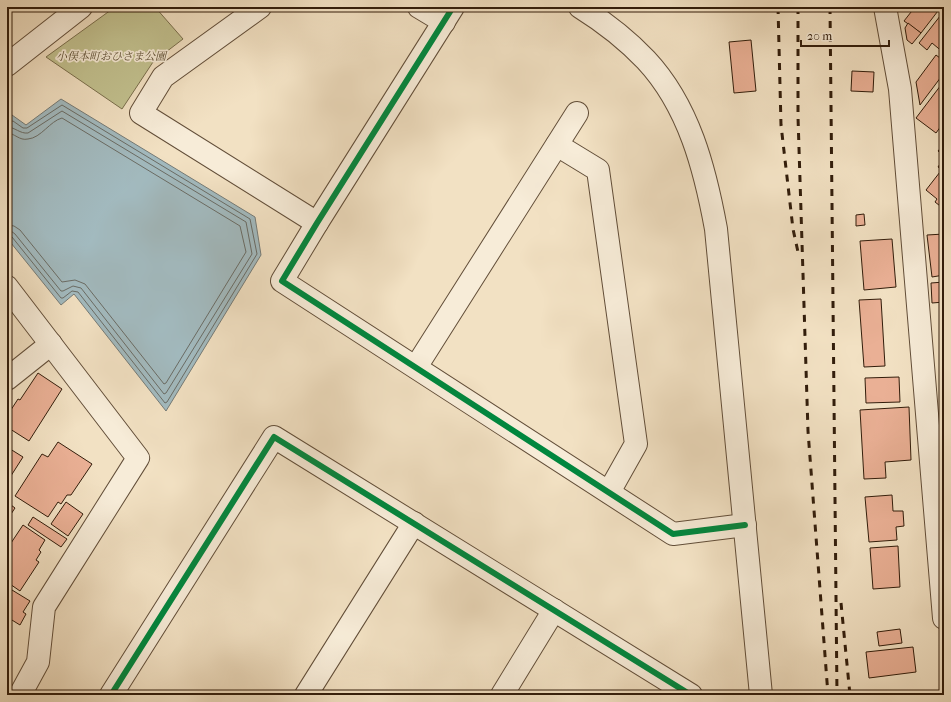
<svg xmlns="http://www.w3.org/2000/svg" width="951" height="702" viewBox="0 0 951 702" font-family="'IM FELL French Canon','Noto Serif JP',serif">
<rect width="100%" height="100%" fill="#f2e1c3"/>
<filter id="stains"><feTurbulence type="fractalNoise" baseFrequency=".005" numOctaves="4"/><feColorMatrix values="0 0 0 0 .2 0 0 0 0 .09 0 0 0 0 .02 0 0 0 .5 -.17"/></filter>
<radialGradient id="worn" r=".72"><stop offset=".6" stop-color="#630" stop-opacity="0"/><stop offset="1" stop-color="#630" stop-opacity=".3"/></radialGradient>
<path fill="#c2c18f" stroke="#7a6f4d" d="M115,7h40l28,32 -30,23 -31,47 -76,-52z"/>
<path fill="#a2babf" stroke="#757b77" d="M61,99l194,118 6,38 -95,156 -92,-117 -13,11 -54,-67v-119l5,-4 14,10z"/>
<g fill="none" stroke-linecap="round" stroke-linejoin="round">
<g stroke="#6a6c65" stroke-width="1">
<path d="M7,122l6,-1 10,7h4l35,-23 188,114 7,35 -90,148 -2,1 -87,-111 -6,-1 -9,7h-2l-49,-61 -5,-1"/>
<path d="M7,127c8,0 13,7 21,6l34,-22 184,111 6,32 -86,139 -2,1 -83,-106 -8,-2 -10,5h-2l-46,-57 -4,-3h-4"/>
<path d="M7,133c8,0 12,8 21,6 13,-1 22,-18 34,-21l178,108 6,26 -80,131 -2,1 -79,-100 -10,-4 -13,2 -42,-52 -6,-4 -7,-1"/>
</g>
</g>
<g fill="#eab095" stroke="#321d0b">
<path d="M915,7h26l-20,26 -17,-12z"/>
<path d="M944,11v42l-12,-10 -5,7 -8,-7z"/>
<path d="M908,23l13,10 -9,11 -5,-4 -2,-12z"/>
<path d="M751,40l5,51 -22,2 -5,-51z"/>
<path d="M936,55l8,6v12l-24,32 -4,-23z"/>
<path d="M852,71l22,1 -1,20 -22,-1z"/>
<path d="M941,85l3,1v36l-8,11 -20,-15z"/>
<path d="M944,144v12l-6,-5z"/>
<path d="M944,158v13l-6,-4z"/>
<path d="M940,172l4,2v35l-9,-7 2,-3 -11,-9z"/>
<path d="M864,214l1,11 -9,1v-11z"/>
<path d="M944,234v41l-12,2 -5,-42z"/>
<path d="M892,239l4,48 -32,3 -4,-49z"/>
<path d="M944,282v20l-12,1 -1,-20z"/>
<path d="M881,299l4,67 -21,1 -5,-67z"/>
<path d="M38,373l24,16 -33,52 -22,-14v-11l11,-17 2,1z"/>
<path d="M899,377l1,25 -34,1 -1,-25z"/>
<path d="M909,407l2,53 -26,2 1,16 -22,1 -4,-69z"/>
<path d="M58,442l34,22 -21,31h-4l-6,9 -3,-2 -10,15 -33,-21 27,-42 6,3z"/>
<path d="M7,447l16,10 -16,25z"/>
<path d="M892,495l1,16h10l1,15 -8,1 1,13 -28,2 -4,-45z"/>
<path d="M7,502l8,6 -8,12z"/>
<path d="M66,502l17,12 -15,22 -17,-12z"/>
<path d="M33,517l34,22 -6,8 -33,-22z"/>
<path d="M23,525l22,15 -6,10 2,2 -5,8 3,2 -19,29 -13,-9v-38l2,2z"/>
<path d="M898,546l2,41 -27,2 -3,-41z"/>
<path d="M12,590l18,11 -7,11 3,2 -6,11 -13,-8v-8l4,-6 -4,-3z"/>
<path d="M900,629l2,14 -23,3 -2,-14z"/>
<path d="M913,647l3,25 -47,6 -3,-26z"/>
</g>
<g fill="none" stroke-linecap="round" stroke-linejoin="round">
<g stroke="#624e39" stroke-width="24">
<g id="minor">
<path d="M260,7l-97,70 -22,36 176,110"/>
<path d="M419,7l25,15"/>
<path d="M453,7l-136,216 -35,58 391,253 72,-9"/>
<path d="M580,7c24,15 47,33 66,53 43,46 59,109 70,169l45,466"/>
<path d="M885,7l15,82 44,529"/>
<path d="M7,65l74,-58"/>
<path d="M557,145l41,25 38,274 -27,48"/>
<path d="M7,287l131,171 -94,149 -6,55 -18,33"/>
<path d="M416,367l161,-254"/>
<path d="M7,379l44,-35"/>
<path d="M111,695l163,-258 417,258"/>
<path d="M306,695l108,-172"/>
<path d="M502,695l52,-85"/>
</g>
</g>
<use href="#minor" stroke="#f7ecd8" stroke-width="22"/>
<g stroke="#321d0b" stroke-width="3" stroke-dasharray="7 7" stroke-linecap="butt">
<path d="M778,7l3,118 12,104 5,23"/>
<path d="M798,7v110l10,314 20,264"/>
<path d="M830,7l7,688"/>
<path d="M841,603l9,92"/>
</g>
<g stroke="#f7ecd8" stroke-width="8">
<g id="cycleway">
<path d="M453,7l-136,216 -35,58 391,253 72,-9"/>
<path d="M111,695l163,-258 417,258"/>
</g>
</g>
<use href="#cycleway" stroke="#00873e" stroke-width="6"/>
</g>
<g text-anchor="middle" stroke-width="3.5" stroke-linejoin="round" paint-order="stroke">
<g font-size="11" font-style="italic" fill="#5d4e33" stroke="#f7ecd8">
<text x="111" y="60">小俣本町おひさま公園</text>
</g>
</g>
<rect width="951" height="702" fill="none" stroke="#f2e1c3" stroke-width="24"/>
<rect x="8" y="8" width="935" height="686" fill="none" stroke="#321d0b" stroke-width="2"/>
<rect x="12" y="12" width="927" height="678" fill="none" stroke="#321d0b"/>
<path d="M801 40v6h88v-6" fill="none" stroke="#321d0b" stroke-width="2"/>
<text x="807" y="40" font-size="12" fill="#321d0b" stroke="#f7ecd8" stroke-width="3" paint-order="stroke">20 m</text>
<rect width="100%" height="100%" filter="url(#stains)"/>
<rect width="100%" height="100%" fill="url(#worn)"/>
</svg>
